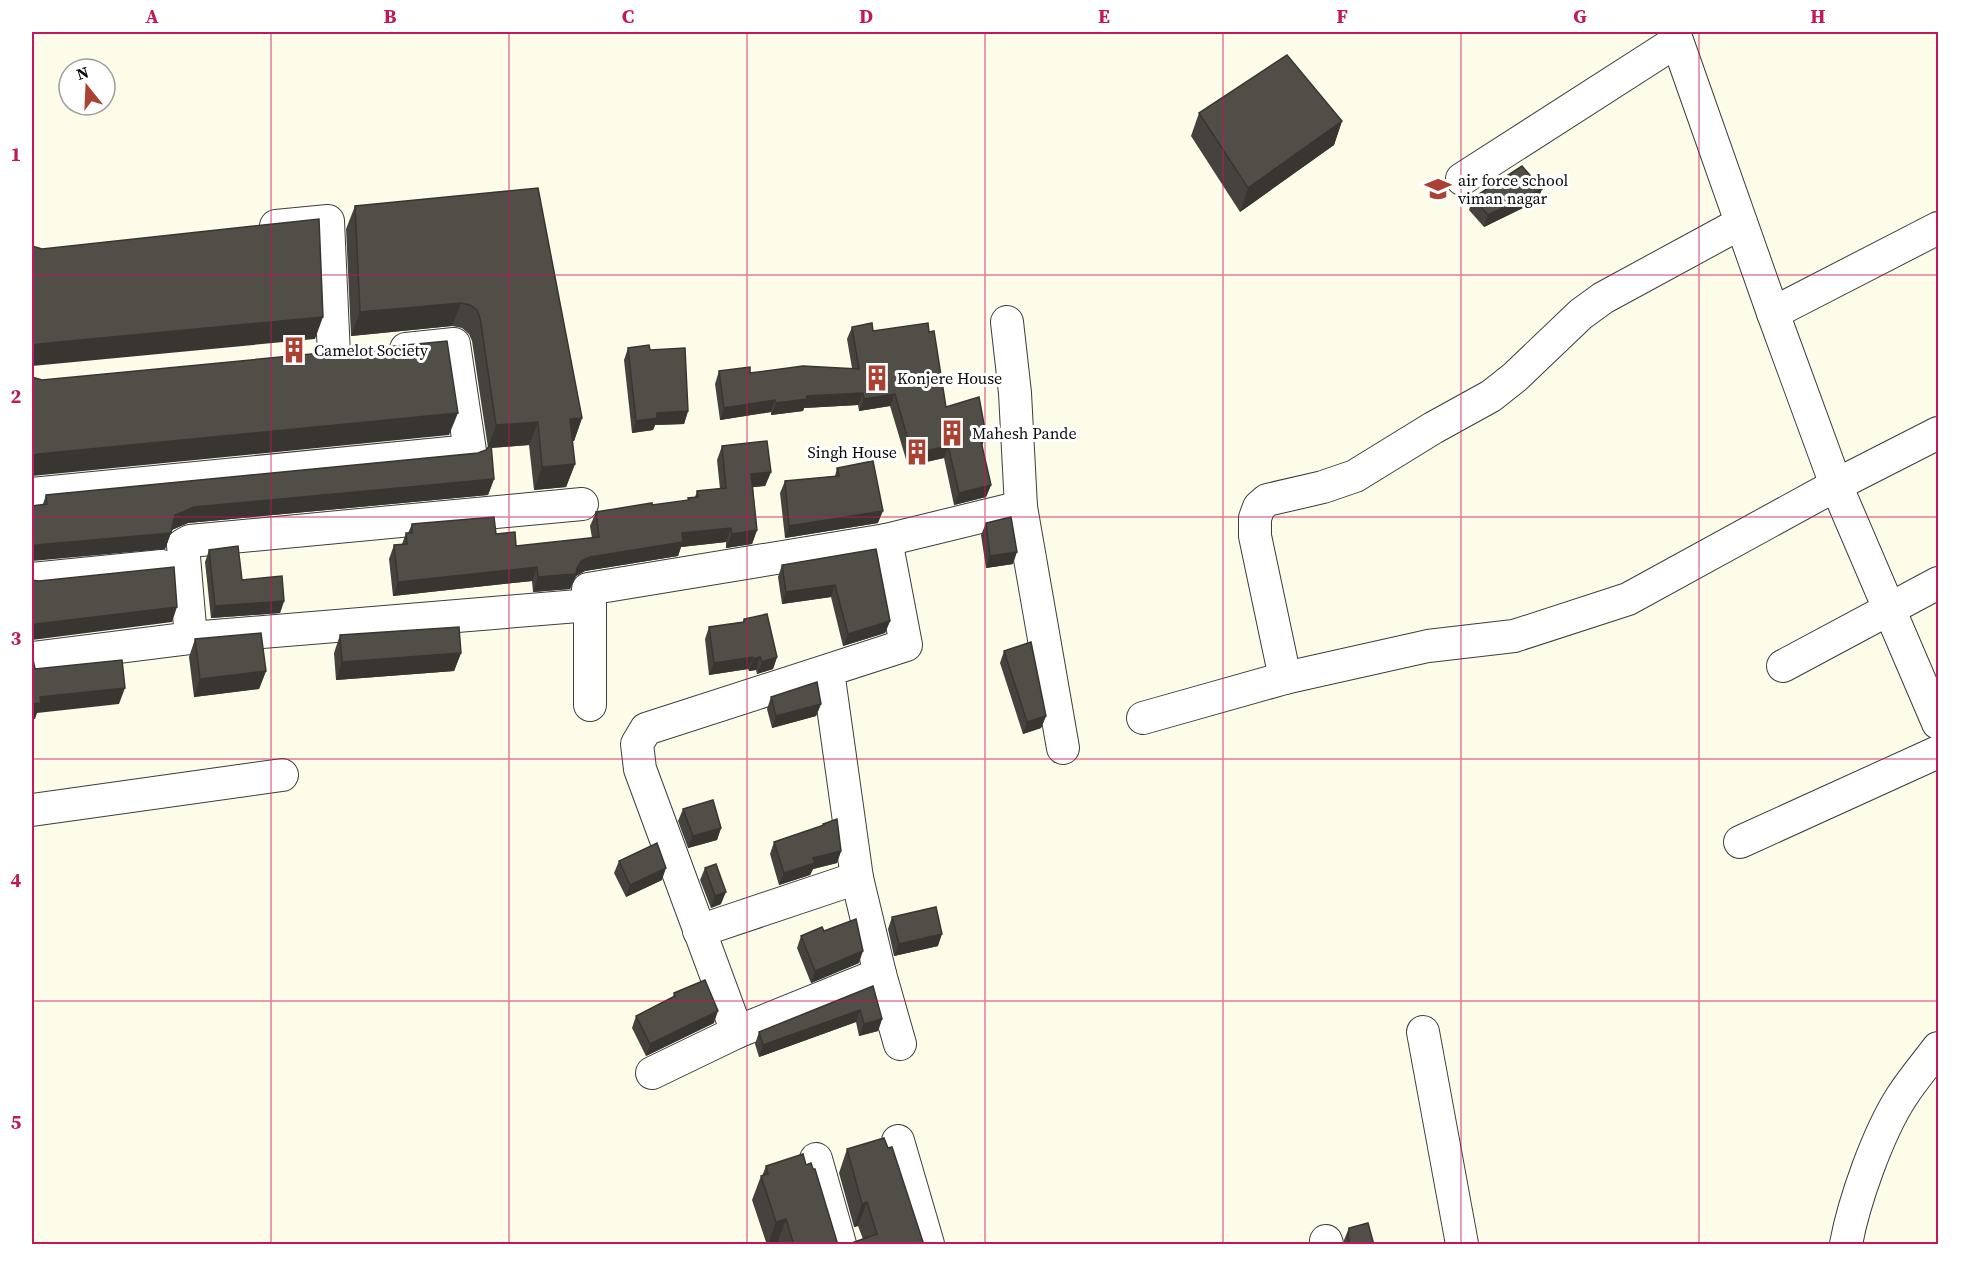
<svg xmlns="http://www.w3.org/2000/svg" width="1970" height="1276" viewBox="0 0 1970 1276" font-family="'Source Serif 4',serif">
<rect width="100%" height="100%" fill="#fdfce9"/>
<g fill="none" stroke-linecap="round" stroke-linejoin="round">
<g stroke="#3d3d3d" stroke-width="34">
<g id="minor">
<path d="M1674,32l99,281 63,172 102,238"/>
<path d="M1462,179l215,-138"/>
<path d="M276,226l52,-5 6,135"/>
<path d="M1773,313l165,-85"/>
<path d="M1007,322l8,71 6,114 42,241"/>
<path d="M32,494l438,-43 -16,-107 -48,5"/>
<path d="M32,579l130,-13"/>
<path d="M588,589l298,-49 135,-33"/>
<path d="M191,638l-8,-93 7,-4 392,-37"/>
<path d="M32,658l159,-20 399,-33v100"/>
<path d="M1783,666l155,-83"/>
<path d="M828,671l29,207 23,96 20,70"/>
<path d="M1285,678l-30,-142v-18l4,-11 8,-7 56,-13 32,-11 78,-48 58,-32 24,-19 66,-63 22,-16 138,-75"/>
<path d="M1143,718l142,-40 143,-32 86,-10 114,-37 208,-114 102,-52"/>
<path d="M32,810l250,-35"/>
<path d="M1740,842l198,-90"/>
<path d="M699,931l158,-53"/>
<path d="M737,1032l-97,-263 -3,-25 9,-15 260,-84 -20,-105"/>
<path d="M1423,1032l39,212"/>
<path d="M652,1073l85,-41 143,-58"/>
<path d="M898,1141l30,103"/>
<path d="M816,1159l24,85"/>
<path d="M1326,1241l1,3"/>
<path d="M1846,1244c8,-43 32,-111 56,-148 11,-17 24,-32 36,-48"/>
</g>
</g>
<use href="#minor" stroke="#fff" stroke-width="32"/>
</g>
<g fill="#46423d">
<path d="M1199,113l143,8 -8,24 -94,67 -49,-76z"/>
<path d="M538,188l44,230 -8,23h-2l3,23 -9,23 -32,3 -5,-45 -38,3 3,31 -6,16 -300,28 -16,7 -7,19 -122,-45 3,-9 432,-42 8,-3 2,-2 -16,-107 -3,-7 -7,-6 -10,-2 -101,10 -5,-107 9,-23z"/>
<path d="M1542,189l-5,12 -53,26 -15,-17 4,-12z"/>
<path d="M852,327l21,4 56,1 17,75 40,28 -4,11 9,39 -5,12 -32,8 -10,-47 -36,8 -18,-60 -31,5 -1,-6 -54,3 -1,3 -32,4v-3l-51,8 -5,-36 4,-13 31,2 102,-5 -5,-29z"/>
<path d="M628,348l22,2 38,61 -4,13 -29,1 -2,5 -21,3 -8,-73z"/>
<path d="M722,446l49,26 -6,14 -12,1 4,43 -5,14 -26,4v-6l-45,5 -3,9 -93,15 -9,5 -6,13 -37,3 -1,-11 -139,15 -4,-37 5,-14 8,-1 4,-11h2l4,-9 84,10 20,12 76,-8 -2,-12 6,-14 91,-11 1,-3 7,-1 2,-6 23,-2 -3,-29z"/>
<path d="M837,468l41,55 -93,15 -5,-45 5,-12 50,-5z"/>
<path d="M986,523l27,41 -27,4 -5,-33z"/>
<path d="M876,549l14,72 -5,12 -42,13 -12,-49 -49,7 -4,-27 4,-12z"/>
<path d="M209,550l33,30 42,21 -4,12 -69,5 -6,-56z"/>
<path d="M744,619l33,38 -4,12 -16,5 -1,-4 -7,1 -1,-2 -39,6 -4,-36 4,-12 34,-5z"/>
<path d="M340,635l121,18 -7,18 -118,9 -2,-27z"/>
<path d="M195,639l71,32 -7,18 -65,8 -5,-40z"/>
<path d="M1004,651l42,65 -5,12 -18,6 -23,-71z"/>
<path d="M771,697l50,7 -5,12 -44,12 -5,-19z"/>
<path d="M683,809l38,19 -4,12 -29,8 -10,-27z"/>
<path d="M823,824l18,27 -4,12 -24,6 -3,6 -31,10 -9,-31 4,-12 49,-16z"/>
<path d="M619,861l43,19 -36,17 -12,-24z"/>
<path d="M705,868l16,36 -10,4 -11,-28z"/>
<path d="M892,917l46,29 -44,10 -6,-27z"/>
<path d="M824,931l35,32 -48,20 -14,-35 4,-12z"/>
<path d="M873,986l9,33 -4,12 -19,5 -3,-14 -97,35 -4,-13 4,-12z"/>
<path d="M674,993l40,30 -68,33 -14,-28 4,-12 37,-19z"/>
<path d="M888,1148l36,97 -61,-6 -5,-13 -4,1 -15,-54 8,-24z"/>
<path d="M806,1165l32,80h-60l-1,-2 -6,2h-4l-15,-45 9,-24h1l4,-10z"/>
<path d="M1349,1228l25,17h-30v-5z"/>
</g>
<g fill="#393632">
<path d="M1342,121l-8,24 -94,67 8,-24z"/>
<path d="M1542,189l-5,12 -53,26 4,-12z"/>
<path d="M461,303l-9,23 -101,10 9,-24z"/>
<path d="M323,317l-8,22 -283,27v-20l6,-2z"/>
<path d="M863,393l-5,12 -54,3 -1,3 -32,4 5,-12 31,-7z"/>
<path d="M895,394l-5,12 -31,5 5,-12z"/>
<path d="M775,400l-4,12 -51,8 4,-12z"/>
<path d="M688,411l-4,13 -29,1 -2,5 -21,3 4,-12 21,-8z"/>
<path d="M458,413l-9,22 -417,41v-20l6,-2z"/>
<path d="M582,418l-8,23 -12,1 8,-23z"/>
<path d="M538,422l-9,23 -41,3 8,-23z"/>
<path d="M986,435l-5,12 -1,-10z"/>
<path d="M948,446l-4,12 -36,8 4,-12z"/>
<path d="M575,464l-9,23 -32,3 8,-23z"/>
<path d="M771,472l-6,14 -19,2 5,-14z"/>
<path d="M494,479l-6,16 -300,28 -19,8 6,-16 19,-8z"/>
<path d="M991,485l-5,12 -32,8 5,-12z"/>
<path d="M883,511l-5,12 -93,15 4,-12z"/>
<path d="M731,528l-5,14 -45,5 -3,9 -93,15 -9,5 -6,13 -37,3 5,-15 39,-9 4,-7 9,-4 92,-24z"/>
<path d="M757,530l-5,14 -26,4 6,-14z"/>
<path d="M171,533l-6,16 -133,12v-14l4,-2z"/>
<path d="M1017,552l-4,12 -27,4 4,-12z"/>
<path d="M537,567l-5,14 -139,15 5,-14z"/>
<path d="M835,585l-4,12 -49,7 4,-12z"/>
<path d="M284,601l-4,12 -69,5 4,-12z"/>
<path d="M177,607l-5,15 -140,18v-14l4,-2z"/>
<path d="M890,621l-5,12 -42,13 5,-12z"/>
<path d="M461,653l-7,18 -118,9 6,-18z"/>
<path d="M753,657l-5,12 -39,6 5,-12z"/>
<path d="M760,657l-4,13 -7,1 4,-12z"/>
<path d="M777,657l-4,12 -16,5 5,-12z"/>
<path d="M266,671l-7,18 -65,8 6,-18z"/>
<path d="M125,688l-6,16 -82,9 -2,6h-3v-15l8,-7z"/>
<path d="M821,704l-5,12 -44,12 4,-12z"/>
<path d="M1046,716l-5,12 -18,6 4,-12z"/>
<path d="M721,828l-4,12 -29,8 5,-12z"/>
<path d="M841,851l-4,12 -24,6 -3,6 -31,10 5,-12 29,-15z"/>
<path d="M666,868l-4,12 -36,17 4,-12z"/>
<path d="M726,892l-5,12 -10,4 4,-12z"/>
<path d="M942,934l-4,12 -44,10 5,-12z"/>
<path d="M863,951l-4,12 -48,20 4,-12z"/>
<path d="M860,1010l-4,12 -97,35 4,-12z"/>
<path d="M718,1011l-4,12 -68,33 4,-12z"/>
<path d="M882,1019l-4,12 -19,5 5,-12z"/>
<path d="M867,1202l-9,24 -4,1 8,-23z"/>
<path d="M786,1219l-9,24 -9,2 8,-23z"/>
</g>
<g fill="#514d47" stroke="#393632" stroke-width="1.5">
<path d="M1287,55l55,66 -94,67 -49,-75z"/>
<path d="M1522,166l20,23 -54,26 -15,-17z"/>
<path d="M538,188l44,230 -12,1 5,45 -33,3 -4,-45 -42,3 -16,-107 -3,-8 -7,-5 -9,-2 -101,9 -5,-106z"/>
<path d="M319,219l4,98 -285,27 -6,2v-100l10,3z"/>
<path d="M872,323l1,8 55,-8 1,9 5,-1 12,76 33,-10 7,38 -6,2 11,48 -32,8 -11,-47 -36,8 -17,-60 -31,5 -1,-6 -56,3v3l-31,4 -1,-3 -51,8 -5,-37 31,-4v6l53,-7 56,3 -7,-42z"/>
<path d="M447,341l11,72 -420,41 -6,2v-79l10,3z"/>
<path d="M649,345l1,5 35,-2 3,63 -31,2v5l-21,3 -8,-73z"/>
<path d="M767,441l4,31 -20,2 6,56 -25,4 -1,-6 -49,5 1,9 -93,15 -9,4 -4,7 -1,6 -38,3 -1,-10 -139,15 -4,-37 13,-1 -1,-11h6v-9l82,-7 2,17 19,-2 1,14 83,-9 -3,-25 56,-9v2l37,-5 -1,-2 10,-1 -1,-6 29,-3 -4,-42z"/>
<path d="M491,444l3,35 -300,28 -19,8 -4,18 -135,12 -4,2v-41l15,-2 -1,-9 432,-42 8,-3z"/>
<path d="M873,461l10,50 -94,15 -4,-45 54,-5 -2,-8z"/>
<path d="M1011,517l6,35 -27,4 -4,-33z"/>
<path d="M238,546l4,34 40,-4 2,25 -69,5 -6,-56z"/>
<path d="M876,549l14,72 -42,13 -13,-49 -49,7 -4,-27z"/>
<path d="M174,567l3,40 -141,17 -4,2v-46l7,1z"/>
<path d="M767,614l10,43 -15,5 -2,-5 -7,2v-2l-39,6 -5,-36 35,-5v-3z"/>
<path d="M459,627l2,26 -119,9 -2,-27z"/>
<path d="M261,633l5,38 -66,8 -5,-40z"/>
<path d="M1031,642l15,74 -19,6 -23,-71z"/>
<path d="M32,658l1,1 2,10 87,-9 3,28 -85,9 1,6 -9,1z"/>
<path d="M817,682l4,22 -45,12 -5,-19z"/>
<path d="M713,800l8,28 -28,8 -10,-27z"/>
<path d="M837,819l4,32 -28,7 2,5 -31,10 -10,-31 50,-17 -1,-1z"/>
<path d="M657,843l9,25 -36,17 -11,-24z"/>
<path d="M716,864l10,28 -11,4 -10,-28z"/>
<path d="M936,907l6,27 -43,10 -7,-27z"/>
<path d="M856,919l7,32 -48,20 -14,-35 21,-9 2,4z"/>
<path d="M705,980l13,31 -68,33 -14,-28 39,-20 -1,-3z"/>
<path d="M873,986l9,33 -18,5 -4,-14 -97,35 -4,-13z"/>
<path d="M884,1138l4,10 4,-1 32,98h-78l31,-11 -10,-32 -5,2 -15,-55z"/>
<path d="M803,1154l3,11 5,-2 2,6h2l23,76h-44l-8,-26 -10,3 -15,-46 7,-2 -2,-8z"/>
<path d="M1368,1223l6,22h-24l-2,-8 1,-9z"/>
</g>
<path fill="none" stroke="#c2185b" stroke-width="1.5" stroke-opacity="0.55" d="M271,32v1212M509,32v1212M747,32v1212M985,32v1212M1223,32v1212M1461,32v1212M1699,32v1212M32,275h1906M32,517h1906M32,759h1906M32,1001h1906"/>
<defs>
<g id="school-bare" transform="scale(2.07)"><path d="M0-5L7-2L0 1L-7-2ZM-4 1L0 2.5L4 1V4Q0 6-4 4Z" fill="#aa4132" stroke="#fff" stroke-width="2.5" paint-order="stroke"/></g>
<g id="building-bare" transform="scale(2.07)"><path d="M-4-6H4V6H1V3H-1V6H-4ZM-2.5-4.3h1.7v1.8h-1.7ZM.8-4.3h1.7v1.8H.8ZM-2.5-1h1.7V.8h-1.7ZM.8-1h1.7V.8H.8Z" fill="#aa4132" stroke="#fff" stroke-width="2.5" paint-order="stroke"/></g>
</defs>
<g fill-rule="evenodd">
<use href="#school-bare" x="1438" y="189"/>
<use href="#building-bare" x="294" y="350"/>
<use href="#building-bare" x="877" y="378"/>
<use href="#building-bare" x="952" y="433"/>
<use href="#building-bare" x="917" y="452"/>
</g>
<g text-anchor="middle" stroke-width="6" stroke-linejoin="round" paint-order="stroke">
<g font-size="16" fill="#0a0a0a" stroke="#fff" text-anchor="start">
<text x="1458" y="186">air force school<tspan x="1458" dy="18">viman nagar</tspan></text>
<text x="314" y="356">Camelot Society</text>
<text x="897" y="384">Konjere House</text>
<text x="972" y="439">Mahesh Pande</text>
<text x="897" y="458" text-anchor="end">Singh House</text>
</g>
</g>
<rect width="1970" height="1276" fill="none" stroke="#ffffff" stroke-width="66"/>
<g transform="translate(87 87) rotate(342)"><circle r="28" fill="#ffffff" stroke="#9d9d9d" stroke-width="1.5"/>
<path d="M0-4.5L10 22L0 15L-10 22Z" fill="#aa4132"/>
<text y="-9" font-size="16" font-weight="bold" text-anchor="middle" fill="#0a0a0a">N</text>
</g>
<rect x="33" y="33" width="1904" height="1210" fill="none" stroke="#c2185b" stroke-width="2"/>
<g font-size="20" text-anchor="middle" font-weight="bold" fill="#c2185b">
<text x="152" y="23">A</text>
<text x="390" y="23">B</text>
<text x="628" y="23">C</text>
<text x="866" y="23">D</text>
<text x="1104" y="23">E</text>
<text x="1342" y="23">F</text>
<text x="1580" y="23">G</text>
<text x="1818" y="23">H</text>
<text x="16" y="161">1</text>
<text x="16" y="403">2</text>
<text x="16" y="645">3</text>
<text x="16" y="887">4</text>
<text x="16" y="1129">5</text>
</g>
</svg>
